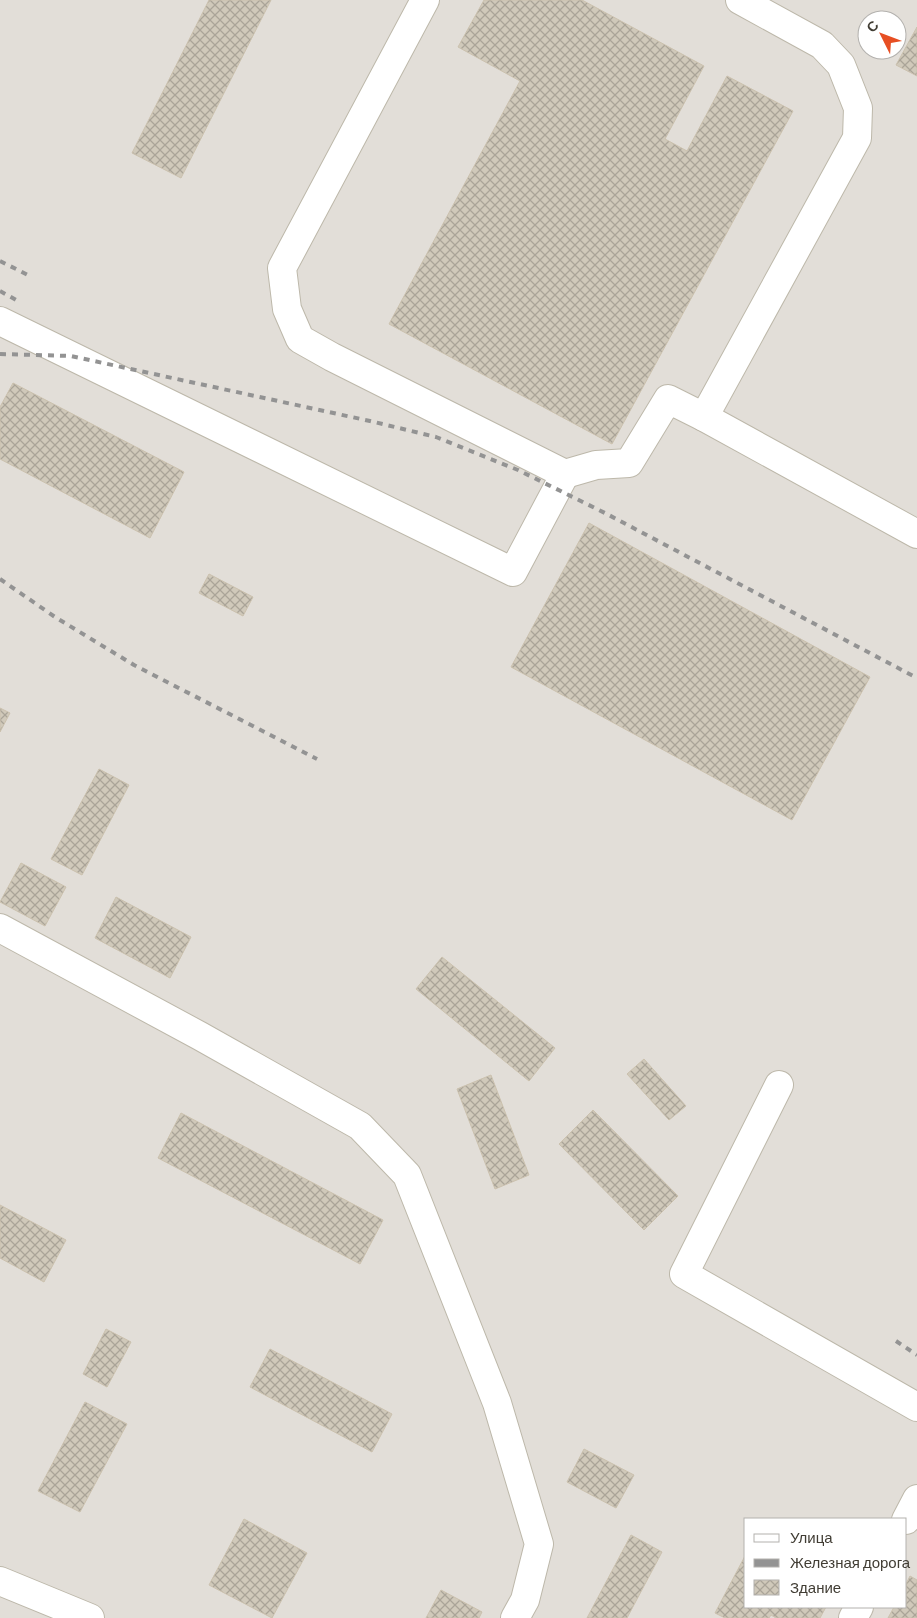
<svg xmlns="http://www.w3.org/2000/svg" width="917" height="1618" viewBox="0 0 917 1618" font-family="Barlow,sans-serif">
<defs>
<pattern id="building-cross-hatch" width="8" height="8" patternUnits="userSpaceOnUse" patternTransform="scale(1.25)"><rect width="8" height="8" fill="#d0c9ba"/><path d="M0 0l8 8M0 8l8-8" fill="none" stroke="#aaa498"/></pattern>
</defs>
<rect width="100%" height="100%" fill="#f0ede3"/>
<path fill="#e2ded8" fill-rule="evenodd" d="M0,0h917v1618h-917zM867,20h30v30h-30zM746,1519h160v88h-160z"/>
<g fill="url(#building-cross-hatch)" stroke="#cbc1ae">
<path d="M209,0h62l-90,178 -49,-25z"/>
<path d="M484,0h98l122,66 -39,73 22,12 40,-75 66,35 -181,333 -223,-120 131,-243 -62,-34z"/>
<path d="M917,27v49l-21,-11z"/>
<path d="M13,383l171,89 -34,66 -150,-79v-52z"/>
<path d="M589,523l281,154 -78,143 -281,-153z"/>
<path d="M209,574l44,23 -10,19 -44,-23z"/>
<path d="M0,708l10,5 -10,19z"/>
<path d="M99,769l30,16 -47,90 -31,-16z"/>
<path d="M21,863l45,24 -21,39 -45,-24z"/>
<path d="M116,897l75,40 -21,41 -75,-40z"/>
<path d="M442,957l113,91 -26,33 -113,-92z"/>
<path d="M644,1059l42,47 -17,14 -42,-46z"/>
<path d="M491,1075l38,100 -34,14 -38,-100z"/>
<path d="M593,1110l85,86 -34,34 -85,-86z"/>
<path d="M181,1113l202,107 -23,44 -202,-106z"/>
<path d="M0,1205l66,35 -22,42 -44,-24z"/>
<path d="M106,1329l25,13 -24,45 -24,-13z"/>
<path d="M270,1349l122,65 -20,38 -122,-65z"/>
<path d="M85,1402l42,22 -47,88 -42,-21z"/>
<path d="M584,1449l50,26 -18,33 -49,-26z"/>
<path d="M244,1519l63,34 -35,65 -63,-33z"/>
<path d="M631,1535l31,17 -35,66h-40z"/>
<path d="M746,1554v53h80l-6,11h-44l-5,-3 -2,3h-44l-10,-5z"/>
<path d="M910,1576l7,4v38h-29l6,-11h12v-23z"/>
<path d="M441,1590l41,22 -3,6h-53z"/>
</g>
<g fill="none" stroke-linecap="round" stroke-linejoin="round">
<g stroke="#bdb8aa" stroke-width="30">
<g id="minor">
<path d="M425,0l-143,268 5,41 13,30 32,18 233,117 31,-9 33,-2 39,-64 36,18"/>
<path d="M740,0l82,45 19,20 17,43 -1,30 -153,279 213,117"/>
<path d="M0,321l513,251 52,-98"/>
<path d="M0,928l200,108 160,90 47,49 90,228 42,141 -14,56 -10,18"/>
<path d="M779,1085l-95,189 233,133"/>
<path d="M906,1520l11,-21"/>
<path d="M0,1581l90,37"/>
<path d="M853,1618l6,-11"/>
</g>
</g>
<use href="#minor" stroke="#fff" stroke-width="28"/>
<g stroke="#939393" stroke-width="4" stroke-dasharray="6 6" stroke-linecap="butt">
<path d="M0,261l32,16"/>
<path d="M0,291l18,10"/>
<path d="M0,354l71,2 299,65 66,16 82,33 87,43 312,165"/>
<path d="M0,579l55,38 79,48 183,94"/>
<path d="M896,1341l21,14"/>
</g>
</g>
<rect x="744" y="1518" width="162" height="90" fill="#ffffff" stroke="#b3b1ae"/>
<rect x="754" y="1534" width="25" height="8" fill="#ffffff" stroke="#b3b1ae"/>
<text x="790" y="1543" font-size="15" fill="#413d34">Улица</text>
<rect x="754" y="1559" width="25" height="8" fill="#939393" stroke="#b3b1ae"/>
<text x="790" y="1568" font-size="15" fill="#413d34">Железная дорога</text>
<rect x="754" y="1580" width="25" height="15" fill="url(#building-cross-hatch)" stroke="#b3b1ae"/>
<text x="790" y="1593" font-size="15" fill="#413d34">Здание</text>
<g transform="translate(882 35) rotate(312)"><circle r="24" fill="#ffffff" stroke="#b3b1ae"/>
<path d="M0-4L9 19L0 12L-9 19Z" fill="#e74f23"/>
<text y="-8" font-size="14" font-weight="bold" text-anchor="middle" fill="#413d34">С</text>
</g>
</svg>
